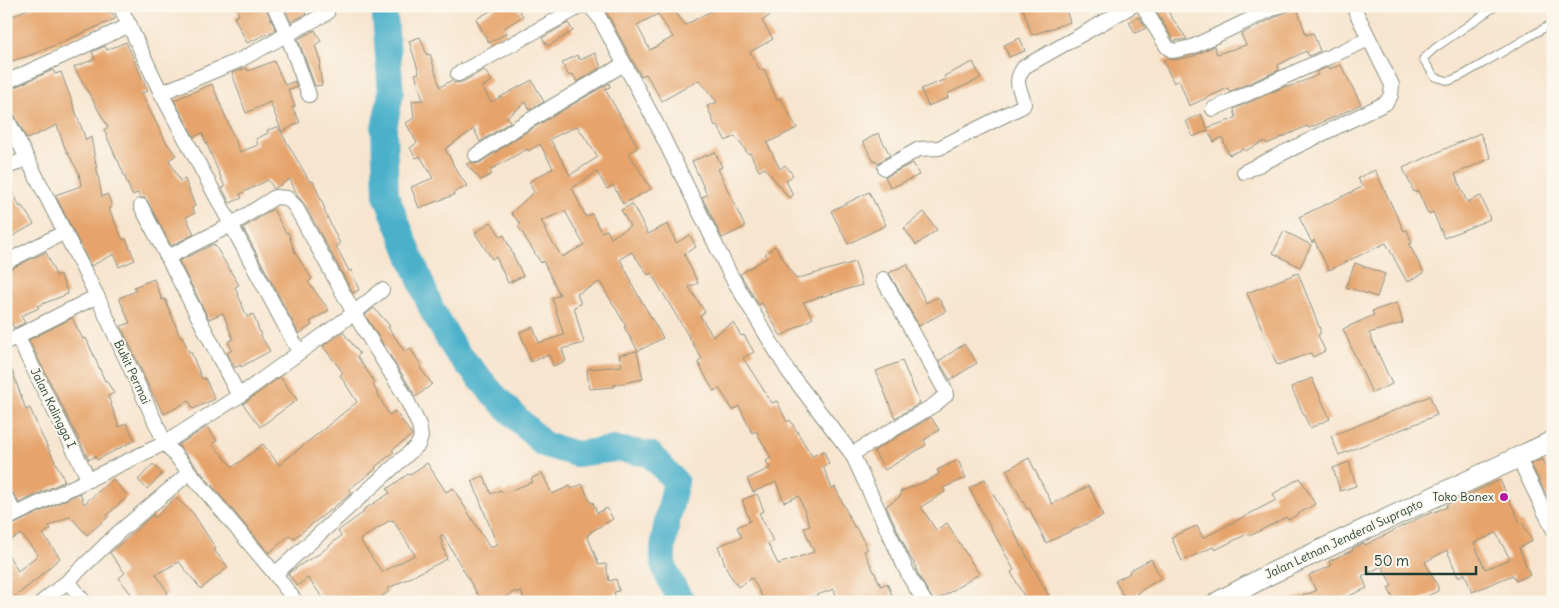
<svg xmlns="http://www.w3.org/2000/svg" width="1559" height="608" viewBox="0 0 1559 608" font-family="Delius,sans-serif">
<rect width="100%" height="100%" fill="#fbf7ec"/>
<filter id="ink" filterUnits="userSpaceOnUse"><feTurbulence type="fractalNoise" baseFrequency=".02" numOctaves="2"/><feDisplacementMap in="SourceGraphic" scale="10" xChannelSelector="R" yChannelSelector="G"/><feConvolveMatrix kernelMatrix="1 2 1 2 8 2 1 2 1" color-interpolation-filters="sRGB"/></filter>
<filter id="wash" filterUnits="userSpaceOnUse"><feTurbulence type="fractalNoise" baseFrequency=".0096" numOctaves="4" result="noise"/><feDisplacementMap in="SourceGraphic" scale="20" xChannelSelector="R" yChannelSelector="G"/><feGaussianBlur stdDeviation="1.12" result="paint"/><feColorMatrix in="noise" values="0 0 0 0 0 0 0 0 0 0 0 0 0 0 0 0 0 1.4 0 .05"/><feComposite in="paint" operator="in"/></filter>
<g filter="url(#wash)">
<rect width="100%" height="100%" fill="#f7e5cf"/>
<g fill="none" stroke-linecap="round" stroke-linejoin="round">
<path stroke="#4cb1cb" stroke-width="26" d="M384,6l7,87 -7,35 2,67 46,115 23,40 39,45 49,49 33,10 39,-5 35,5 26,28c-5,23 -14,54 -13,77 0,11 13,34 20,43"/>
</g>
<g id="blocks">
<g fill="#e6a46c" fill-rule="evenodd">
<path d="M34,6h74l7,13 -81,35 -25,8 -3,-10v-33z"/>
<path d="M236,6h29l11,24 -29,13 -13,-26 5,-2z"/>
<path d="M284,6h18l4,8 -15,8z"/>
<path d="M499,6h17l7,10 -19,12 3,5 -18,10 -13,-24z"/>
<path d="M602,6h74l-3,2 12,17 26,-14 -2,-5h74l-21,15 11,18 -23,13 10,18 4,-1 13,31 3,-2 17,30 -30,15 13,26 5,-4 8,10 -7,6 7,14 -4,3 -24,-30 -6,3 -9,-18 -2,1 -13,-18 -9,5 -9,-16 -2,1 -8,-20 10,-4 -18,-22 -37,21 -16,-27 -5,2 -34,-63zM658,14l15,23 -23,13 -13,-25z"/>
<path d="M1022,6h43l5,16 -38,13z"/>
<path d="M1153,6h13l4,9 17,24 -13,2z"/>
<path d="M1297,8l9,27 7,-2 7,18 -11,5 -3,-5 -28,14 1,5 -50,22 -1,-4 -39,18 -10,-26 -5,3 -11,-22 6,-2 6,1 19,-4 20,-10 3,8 29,-9 -5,-11 41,-20z"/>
<path d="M1139,17l7,11 -11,5 -6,-11z"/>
<path d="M568,23l5,8 -25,15 -6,-8z"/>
<path d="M315,30l6,11 -6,4 6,19 -2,1 3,20 -7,1 -17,-47z"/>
<path d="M420,37l7,18 3,-1 10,33 12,-7 2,3 8,-1 22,-12 8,11 -10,6 9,15 41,-22 12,22 -15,8 -3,-8 -19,15 3,5 -30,20 -6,-13 -29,20 8,14h-1l15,23 -14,7 1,2 -35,13 -8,-21 22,-9 -13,-22 -4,2 -6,-10 7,-5 -11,-20 8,-5 -2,-17 11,-1 -8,-26 4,-1 -10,-32z"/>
<path d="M1020,38l5,13 -16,6 -5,-12z"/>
<path d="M126,42l22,49 -7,2 25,49 10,13 -7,5 11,21 5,-2 10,27 -3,2 3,5 -9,4 8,17 -23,12 -23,-44 -3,-4h-5l-2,-5 -6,2 -14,-35h-1l-13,-30 4,-3 -34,-60 21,-8 -3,-7 13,-6 2,4z"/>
<path d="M595,53l6,14 -24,15 -4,-8 -4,2 -7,-13 15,-8 3,5z"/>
<path d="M274,61l11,24 10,-4 2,7 -9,1 7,17 -3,1 8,15 -18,10 -12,-30 -24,11 -14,-40 15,-5 1,3z"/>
<path d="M973,62l8,16 -34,16 1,4 -20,8 -7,-17 25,-10 -2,-3z"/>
<path d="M1341,65l20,39 -24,12 -28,12 -2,-2 -40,18 -2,-3 -20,10 -1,-2 -15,6 -7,-18 -8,5 -7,-13 1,1 -15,7 -7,-16 15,-7 6,14 29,-10 -2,-9 52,-23 1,1 4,-1 27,-11 -2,-3 12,-5 1,2z"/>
<path d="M53,70l2,4 6,-2 25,68 5,-3 11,60 5,-3 4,9v5l-2,1 14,31 3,-1 9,21 -16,7 -5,-13 -23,12 -36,-71 26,-9 -2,-13 -14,-25 -8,-23 -30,14 -21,-40v-8z"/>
<path d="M609,83l1,4 -5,2 33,58 -9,6 22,36 -28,15 -10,-19 -6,4 -10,-17 -25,16 14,29 6,-3 9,18 6,-2 4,8 19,-12 -9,-16 11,-6 16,30 20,-10 8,19 14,-8 6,12 -12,7 14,29 -9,4 16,25 -5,4 13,20 20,-13 8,13 3,-1 10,17 -11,6 29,45 5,-2 10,21 3,-2 22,36 12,-5 5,13 -6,2 9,23 3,-2 19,40 1,-1 13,23 -4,2 17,35 6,-3 5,12 -14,7h-15l-3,-5 -13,5h-9l-4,-13 -36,13h-33l-13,-24 -14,9 -10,-15 -10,-26 24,-9 -5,-10 13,-6 -8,-21 15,-6 7,17 -5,2 14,28 -5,3 10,20 36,-12 -10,-24 6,-2 -11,-30 -15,6 -8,-20 -23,10 -6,-13 23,-11 -4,-7 5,-3 -15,-27 -4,2 -13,-27 -6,4 -14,-22 -5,3 -6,-10 -10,-19 4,-3 -51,-86 -3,2 -16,-23 -12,7 12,23 -1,1 32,55 -25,13 -14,-24 2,-1 -26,-44 -23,12 4,10 -7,3 10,36 -22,6 4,12 -13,5 -4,-11 -18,7 -11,-30 13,-5 6,16 25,-8 -12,-37 8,-3 -17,-34 -2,2 -23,-37 3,-2 -10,-11 23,-21 -5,-10 24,-14 -13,-24 -12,7 -1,-2 -37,21 2,4 -11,6 -15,-16 5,-2 5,2 5,-2 42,-28zM577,126l21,31 -28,18 -20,-36zM565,211l19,34 -22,12 -18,-28 2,-1 -5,-7z"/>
<path d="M212,84l28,68 18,-7 -2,-6 12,-6 -1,-3 11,-3 32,55 3,-1 12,28 -1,1 16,34 -4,2 13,25 2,-1 8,20 -6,3 -50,-91 -5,-5 -8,-18 -16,10 -6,-9 -28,14 2,4 -12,5 -8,-15 3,-1 -23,-54 -8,4 -20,-37z"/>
<path d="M878,133l12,22 -12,8 -1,-2 -3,1 -11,-20z"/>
<path d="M1480,133l11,25 -36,16 12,28 14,-6 9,23 -46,19 -11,-26 -5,2 -10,-23 -4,1 -11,-24z"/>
<path d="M715,152l7,15 -4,2 27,58 -23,11 -20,-41 5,-2 -15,-34z"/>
<path d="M913,163l6,12 -28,13 -6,-11z"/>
<path d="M1375,170l29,61 3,-1 5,13 -3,1 15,29 -17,9 -21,-39 -57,27 -15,-30 -2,3 -13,-26 63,-30 -4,-9z"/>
<path d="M6,177l14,30 2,-1 12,18 -28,16z"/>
<path d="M869,192l17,33 -38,19 -17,-33z"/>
<path d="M273,209l13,24 2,-1 7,21 17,26 -4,3 21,28 -19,12 2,3 -13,9 -56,-106z"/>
<path d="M924,212l13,18 -21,15 -12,-17z"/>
<path d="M491,222l10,15 3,-2 19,41 -15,7 -12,-26 -4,2 -17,-26z"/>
<path d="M1284,231l27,14 -11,22 -27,-14z"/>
<path d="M214,244l25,41 -4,2 12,30 6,-3 9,24 8,13 -29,16 -1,-2 -5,3 -8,-15 5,-3 -4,-8 5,-3 -10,-26 -14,6 -30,-58z"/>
<path d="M775,246l21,33 59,-17 7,23 -59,17 10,16 -32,18 -19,-33 -3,2 -19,-31 28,-17 -3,-3z"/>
<path d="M46,252l10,24 4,-2 8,20 -31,12 2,2 -18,8 4,7 -11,5 -8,-15v-42z"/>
<path d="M1355,263l30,11 -8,23 -31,-10z"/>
<path d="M907,264l19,39 12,-6 8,14 -27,15 -30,-53z"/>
<path d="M1298,273l22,56v5l-2,1 7,16 -12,6 -2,-4 -34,12 -30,-72z"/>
<path d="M154,279l8,21 3,-1 15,38 2,-1 7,16h2l11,27 3,-1 10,21 -22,10 -4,-8 -25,13 -14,-25 -29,-63 9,-3 -11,-25 17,-7 -2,-4z"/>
<path d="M1397,303l6,20 -34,10 23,51 -20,9 -29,-64 31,-14 -2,-4z"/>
<path d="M374,308l16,18 -2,1 17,25 5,-4 12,18 -2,2 12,16 -16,13 -51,-82z"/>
<path d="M72,318l11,21 3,-1 19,43 1,-1 8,13 -6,3 11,31 7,-4 9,17 -38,20 -2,-4 -6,4 -60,-120z"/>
<path d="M343,332l17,22 -3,2 18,27 -2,2 16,30 6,-4 17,24 -20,15 2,2 -19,15 1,2 -27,20 3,4 -59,46 -3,-4 -21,18 -91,-108 29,-18 10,14 -5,3 21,23 30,-23 16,21 78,-63 -17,-27 3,-2 -20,-27z"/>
<path d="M964,344l13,19 -27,17 -11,-19z"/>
<path d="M637,351l6,28 -29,6v2l-25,2 -2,-20 35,-3 -3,-11z"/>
<path d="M902,361l18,42 -25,15 -19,-47z"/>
<path d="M9,362l17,48 4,-2 10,24 25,49 -46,22 -6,-10 -7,-5v-125z"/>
<path d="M280,377l17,23 -37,27 -17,-23z"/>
<path d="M1312,378l18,41 -20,9 -19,-41z"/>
<path d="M1430,396l7,19 -98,40 -8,-19z"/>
<path d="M931,417l8,13 -15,10 2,5 -41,25 -11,-19z"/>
<path d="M1029,458l23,46 37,-18 14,30 -57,27 -17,-35 -2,1 -21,-39z"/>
<path d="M1543,459l7,19 3,-1v31l-22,-44z"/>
<path d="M958,460l8,18 -23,10 2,4 -24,15 15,23 11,-7 32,51 -45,28 -16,-28 -2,-5 1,-1 -8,-13 -23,-49 15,-10 -1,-4 29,-12 10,-6 -2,-4z"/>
<path d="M1349,462l7,24 -16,5 -7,-23z"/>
<path d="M427,463l19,29 7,-4 37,60 7,-3 -25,-65 12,-4 7,18 10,-4 2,3 30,-11 -2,-3 11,-6 10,21 18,-8 2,3 10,-5 9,19 2,-1 4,11 10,-5 6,11 -23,13 1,1 -4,2 12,30 7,-1 3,17 7,-2 3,12 -5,1 3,10h-92l-4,-11 -4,2 -1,-2 -19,11h-15l-39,-67 -3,1 7,23 -60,30 2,2 -14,11h-49l-18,-24 -11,8 -9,-12 15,-11 16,-9 22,-18 -3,-5 26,-19 -1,-2 27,-17 -3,-4 21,-15 1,1zM390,520l2,1 1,-1 22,35 -33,17 -22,-32z"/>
<path d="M153,464l9,10 -15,15 -9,-9z"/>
<path d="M1300,478l15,26 -27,16 -2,-3 -36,19 -1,-3 -34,17 -2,-3 -31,14 -11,-24 26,-11 6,12 73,-38 -3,-6z"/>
<path d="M113,479l15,17 -21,19 1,2 -21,18 -17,-19 -21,10 2,3 -8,5 17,24 -23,21 -29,23h-2v-51l12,20 20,-16 -17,-21 -15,9v-15l74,-35 4,11z"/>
<path d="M985,479l19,35 48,88h-25l-16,-30 3,-2 -45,-82z"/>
<path d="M1500,480l20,43 2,-1 10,19 -13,7 11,27 -14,6 -3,-6 -41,17 -7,-18 -7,3 -11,-27 -22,12 13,25v4l-23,11h-20l-7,-14 4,-2 -10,-20 -20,10 5,12 -32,14h-44v-3l25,-8 -7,-16 22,-9 -2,-5 24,-11 -1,-1 12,-6 1,2 58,-29 24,-9 -1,-2zM1496,533l14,26 -25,10 -11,-26z"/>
<path d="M175,497l18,16 23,36 -2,1 14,17 -27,22 -22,-27 -23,12 12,19 -12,9h-19l-18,-24 6,-5 -15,-20 43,-38 2,3z"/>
<path d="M1151,559l10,19 -24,15 5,9h-15l-12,-21 15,-8 -1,-2z"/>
</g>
</g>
</g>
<g filter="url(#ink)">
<use href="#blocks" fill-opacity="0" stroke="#8b9182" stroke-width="1"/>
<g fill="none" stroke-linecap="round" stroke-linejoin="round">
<g stroke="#8b9182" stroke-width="9">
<path id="service" d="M1496,6l-61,42 -12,11 12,18 14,4 14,-6 90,-52"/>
</g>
<g stroke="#8b9182" stroke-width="16">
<g id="minor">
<path d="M120,6l41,87 138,259"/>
<path d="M274,6l13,28 22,61"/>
<path d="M590,6l9,11 56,104 75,153 58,97 64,83 58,124 15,24"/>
<path d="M1143,6l24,41 6,4 19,-4 86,-41"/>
<path d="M458,74l123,-68"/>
<path d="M6,82l124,-57"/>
<path d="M161,93l79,-33 87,-47"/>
<path d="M1213,109l156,-70"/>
<path d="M6,117l91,179 68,147 110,131 21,28"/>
<path d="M476,155l42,-28 106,-63"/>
<path d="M6,168l21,-10"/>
<path d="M885,168l34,-19 20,-1 84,-42 1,-2c-3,-18 -12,-19 0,-37l108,-61"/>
<path d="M1244,172l142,-69 5,-8 1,-10 -39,-79"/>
<path d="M141,206l98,190"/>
<path d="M168,257l63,-32 44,-28 12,1 8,8 59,107 51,83 14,29 2,12 -3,8 -143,129"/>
<path d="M6,262l59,-30"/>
<path d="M17,336l72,144"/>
<path d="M6,342l91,-46"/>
<path d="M852,454l82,-49 12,-10 -1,-5 -62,-111"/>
<path d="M1518,457l35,72"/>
<path d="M6,497l9,17"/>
<path d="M6,519l159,-76 74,-47 115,-83 28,-23"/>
<path d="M68,581l51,-49 70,-59"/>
<path d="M42,602l26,-21 16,21"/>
</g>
</g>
<g stroke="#8b9182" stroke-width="22">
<path id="secondary" d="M1218,602l52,-28 283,-133"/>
</g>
<use href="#service" stroke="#fff" stroke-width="7"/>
<use href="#minor" stroke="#fff" stroke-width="14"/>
<use href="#secondary" stroke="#fff" stroke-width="20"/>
</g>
</g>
<circle fill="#b5179e" stroke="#fbf7ec" stroke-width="2" cx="1504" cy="497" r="5"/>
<g text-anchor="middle" stroke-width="4" stroke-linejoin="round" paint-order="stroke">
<g font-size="12" fill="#1f3d34" stroke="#fbf7ec">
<text transform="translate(132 372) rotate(65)" y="4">Bukit Permai</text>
<text transform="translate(53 408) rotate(64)" y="4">Jalan Kalingga I</text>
<text transform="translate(1344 539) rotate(-25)" y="4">Jalan Letnan Jenderal Suprapto</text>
</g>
<g font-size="12" fill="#1f3d34" stroke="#fbf7ec" text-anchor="end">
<text x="1494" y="501">Toko Bonex</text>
</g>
</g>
<rect width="1559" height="608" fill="none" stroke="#fbf7ec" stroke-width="25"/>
<path d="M1366 566v8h110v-8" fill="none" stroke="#1f3d34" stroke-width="2.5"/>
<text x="1374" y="566" font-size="15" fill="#1f3d34" stroke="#fbf7ec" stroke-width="4" paint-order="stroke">50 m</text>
</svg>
